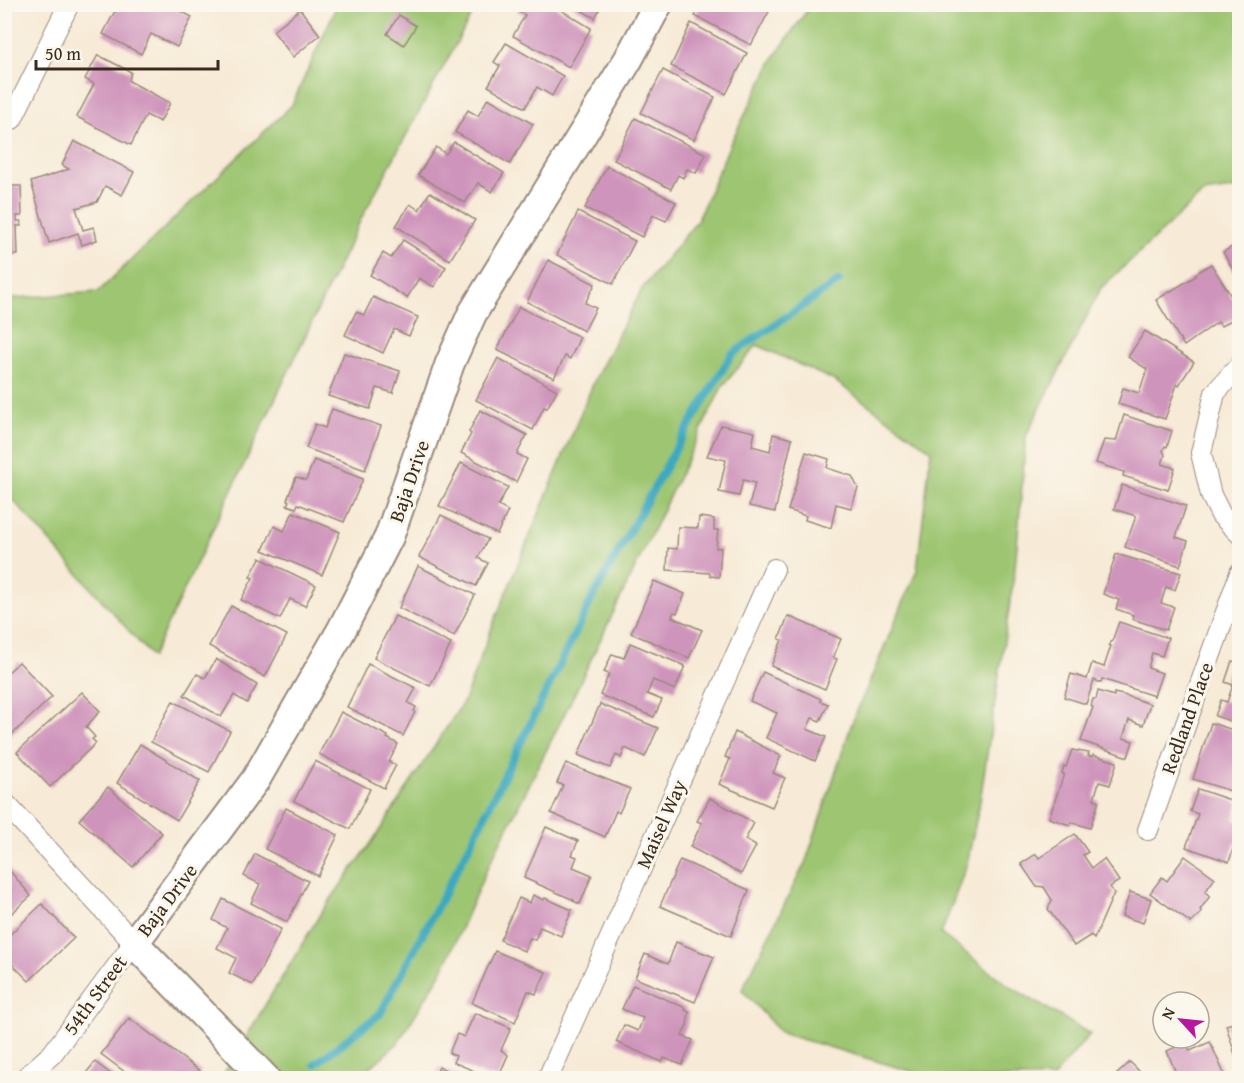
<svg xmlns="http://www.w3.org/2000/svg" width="1244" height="1083" viewBox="0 0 1244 1083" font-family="'Gentium Book Plus',serif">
<rect width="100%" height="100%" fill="#fbf7ec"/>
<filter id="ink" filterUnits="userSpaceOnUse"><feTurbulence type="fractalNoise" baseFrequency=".0167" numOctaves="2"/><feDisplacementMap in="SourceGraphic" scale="12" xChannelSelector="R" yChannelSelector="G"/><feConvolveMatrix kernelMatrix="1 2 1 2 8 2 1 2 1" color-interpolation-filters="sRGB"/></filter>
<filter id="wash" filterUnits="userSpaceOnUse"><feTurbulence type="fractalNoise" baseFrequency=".008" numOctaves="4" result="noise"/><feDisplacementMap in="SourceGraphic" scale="24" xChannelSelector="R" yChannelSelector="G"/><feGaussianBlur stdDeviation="1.35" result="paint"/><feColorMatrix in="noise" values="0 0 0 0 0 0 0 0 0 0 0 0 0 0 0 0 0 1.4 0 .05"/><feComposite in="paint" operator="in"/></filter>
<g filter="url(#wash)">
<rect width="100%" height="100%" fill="#f7ead6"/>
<g fill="#9ec672" stroke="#6c7848" stroke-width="1.5">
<path d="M337,5h140l-114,210 -211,442 -147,-166 -1,-192 94,-7 194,-187z"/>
<path d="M811,5h428v183l-36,5 -102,95 -75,148 -11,133 -35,232 -13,63 -26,70 68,52 81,48 -37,44h-119l-153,-45 -39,-43 64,-129 46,-138 65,-153 14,-120 -96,-69 -78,-36 -35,42 -153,318 -83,166 -43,99 -46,74 -39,34h-137l100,-165 53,-74 90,-138 30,-79 101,-243 47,-90 55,-68 34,-79 44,-86z"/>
</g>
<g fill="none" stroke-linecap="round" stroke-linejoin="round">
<path stroke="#3ea9be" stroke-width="8" d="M315,1064l65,-50 89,-167 124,-250 86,-154 53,-89 107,-73"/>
</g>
<g id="blocks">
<g fill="#cf94bc">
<path d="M120,4h48l24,13 -15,30 -26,-13 -10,20 -38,-20 12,-23 1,1z"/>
<path d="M521,4h30l40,24 -22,39 -56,-31 12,-21 -8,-4z"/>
<path d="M570,4h32l-7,14z"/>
<path d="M701,4h72l-22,41 -56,-29z"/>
<path d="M300,9l20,26 -27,22 -20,-26z"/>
<path d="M399,15l17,11 -12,19 -17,-11z"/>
<path d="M691,23l56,30 -21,41 -55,-28z"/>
<path d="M506,43l57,33 -11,20 -15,-9 -12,21 -37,-22 12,-20 -6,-4z"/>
<path d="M98,55l33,17 -2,9 41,22 -10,19 -14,-7 -15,30 -54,-28 17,-33 -9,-5z"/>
<path d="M663,70l52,27 -21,43 -53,-27z"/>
<path d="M488,98l45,26 -23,40 -55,-32 13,-22 10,6z"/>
<path d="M635,118l71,36 -10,19 -9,-4 -4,9 -5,-3 -7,14 -57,-29z"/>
<path d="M74,141l60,31 -12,23 -17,-9 -8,16 -21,6 7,22 11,-3 3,13 -15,5 -4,-12 -29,10 -18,-61 38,-13 -7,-4z"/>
<path d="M454,142l50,31 -12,19 -14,-9 -13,20 -47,-28 18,-28 10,7z"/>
<path d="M607,166l69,36 -10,19 -13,-6 -11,22 -57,-29z"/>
<path d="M4,186h17l1,30h-5v5h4v5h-4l1,29h-14z"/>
<path d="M430,192l45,28 -25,40 -54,-34 14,-22 9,6z"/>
<path d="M578,212l57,29 -22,43 -56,-29z"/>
<path d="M403,240l43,27 -12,20 -15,-9 -12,20 -37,-23 13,-22 8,5z"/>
<path d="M1239,243l1,2v37l-17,-30z"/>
<path d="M548,260l47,24 -10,19 11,5 -12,23 -57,-29z"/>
<path d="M1211,264l22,35 7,-4v20l-19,11 -3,-4 -34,24 -28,-46 40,-24 -1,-2z"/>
<path d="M373,297l45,20 -9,19 -15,-7 -11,24 -38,-18 11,-23 8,3z"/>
<path d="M519,307l61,30 -10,22 -5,-3 -11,22 -57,-28z"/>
<path d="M1145,331l49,31 -15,23 -2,-1 -12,35 -47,-15 5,-16 16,5 8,-24 -19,-12z"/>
<path d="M344,353l56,18 -7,22 -16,-5 -7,21 -42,-13z"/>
<path d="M498,358l59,32 -10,18 -3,-1 -11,23 -57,-30z"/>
<path d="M332,409l49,17 -16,44 -59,-22 9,-24 10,4z"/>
<path d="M480,410l47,25 -10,19 10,5 -11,23 -55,-29 10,-19 -2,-2z"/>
<path d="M1124,415l48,16 -5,16 -2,-1 -2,4 2,5 -3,9 13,4 -7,22 -45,-14 1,-4 -28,-9 8,-23 12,1z"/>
<path d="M721,425l34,7 -3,14 18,5 3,-17 19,5 -17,73 -26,-6 6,-23 -12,-3 -4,16 -20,-4 7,-32 -19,-4z"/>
<path d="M806,452l23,7 -2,9 25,8 6,12 -7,20 -15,-4 -5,24 -26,-8 1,-4 -18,-6z"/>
<path d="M314,460l49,19 -19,43 -46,-18 -2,4 -9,-3 2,-4 -2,-1 9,-23 10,3z"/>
<path d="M461,463l47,24 -10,19 10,5 -11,23 -58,-28z"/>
<path d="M1122,485l64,21 -10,31 12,4 -8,25 -55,-19 11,-31 -22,-7z"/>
<path d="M293,512l47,20 -18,43 -59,-25 11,-24 10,5z"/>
<path d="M441,515l47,24 -10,19 10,5 -12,23 -57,-29z"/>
<path d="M699,517l15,2v11h4l-2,18h5l-2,29 -9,-1v-3l-43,-3 1,-22 9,1 1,-22 20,1z"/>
<path d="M1116,554l65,19 -6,17 -9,-3 -5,16 13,4 -8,23 -34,-11 1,-4 -17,-6 3,-9 -16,-6z"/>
<path d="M260,558l56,27 -11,21 -15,-7 -10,20 -39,-19 12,-22 -3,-1z"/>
<path d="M418,566l57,29 -21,41 -55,-28z"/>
<path d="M654,581l31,13 -8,19 -3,-1 -2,5 30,13 -13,28 -58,-25z"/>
<path d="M231,606l56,29 -22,42 -56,-31z"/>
<path d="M395,616l56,28 -21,42 -56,-28z"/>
<path d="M788,616l53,23 -8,19 4,1 -12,30 -54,-23 11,-26 -3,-1z"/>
<path d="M1119,622l49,16 -6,18 -10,-3 -4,15 14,5 -8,23 -52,-17 -1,4 -7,-3 -8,24 -22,-7 7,-23 16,5 5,-16 12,4 7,-21 -2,-1 3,-4z"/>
<path d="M630,643l55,23 -10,24 -22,-10 -6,14 15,6 -8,17 -54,-22 9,-21 -5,-2 8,-18 12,4z"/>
<path d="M216,659l41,26 -10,18 -13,-8 -13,22 -37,-22 13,-21 8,4z"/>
<path d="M1232,661l8,2v61l-25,-8 6,-16 6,2 6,-17 -8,-3z"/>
<path d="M19,662l33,35 -46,43 -2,-64z"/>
<path d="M368,664l48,24 -8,15 8,4 -2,4 1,1 -12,24 -56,-29z"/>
<path d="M763,672l58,27 -1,2 8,3 -8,17 -8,-3 -5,11 19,8 -11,24 -49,-23 11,-25 -27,-12z"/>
<path d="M1098,691l16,5v-3l13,3 23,8 -7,21 -14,-5 -6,18 10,3 -5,16 -47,-16 12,-34 -2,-1 2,-7h3z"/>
<path d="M82,692l18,19 -14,16 9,10 -3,2 4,4 -46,44 -33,-35z"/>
<path d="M173,701l57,30 -21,41 -58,-30z"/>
<path d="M600,704l58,24 -13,29 -20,-9 -4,10 -5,-3 -6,13 -32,-13z"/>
<path d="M341,712l47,24 -1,2 11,6 -9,18 7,3 -12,23 -65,-34z"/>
<path d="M1211,723l29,9v62l-47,-15z"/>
<path d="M735,732l46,24 -8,17 12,5 -13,29 -53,-23 11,-25 -5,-2z"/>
<path d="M140,744l60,37 -23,39 -60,-37z"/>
<path d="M1072,750l17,3 -1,3 4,1 1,-2 24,7 -7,23 -11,-3 -5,17 5,2 -9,27 -19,-6 -1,3 -21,-7 15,-44 -2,-1 2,-7 2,1z"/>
<path d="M315,761l55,28 -20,40 -56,-28z"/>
<path d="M566,763l64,26 -11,24 -3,-2 -11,26 -54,-24 12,-28 -6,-2z"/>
<path d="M108,787l54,46 -29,34 -54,-47z"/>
<path d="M1198,789l41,14 -5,16 6,3v23l-5,-2 -6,19 -43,-15 12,-33 -8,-3z"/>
<path d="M710,798l44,25 -9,17 11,6 -15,28 -51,-27 12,-24 -5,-2z"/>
<path d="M286,808l52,27 -20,41 -53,-27z"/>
<path d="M546,827l32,14 -6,14 5,2 -4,10 19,8 -12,29 -7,-3 1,-1 -50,-22z"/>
<path d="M1075,834l13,18 -5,3 9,13 12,-9 15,22 -9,6 4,6 -20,46 -3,-4 -17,11 -26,-37 4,-9 -8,-13 -8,-1 -15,-22 15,-10 3,4z"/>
<path d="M255,854l53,27 -21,41 -36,-19 9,-19 -16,-8z"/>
<path d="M1185,856l30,22 -10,14 5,4 -10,14 2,2 -11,11 -41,-30 12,-16 5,4z"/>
<path d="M680,860l69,30 -18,46 -71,-30z"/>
<path d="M4,864l27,32 -27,24z"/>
<path d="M1130,892l21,7 -8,24 -21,-7z"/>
<path d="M533,895l11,5 1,-2 27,12 -11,26 -21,-9 -5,13 -5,-2 -6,13 -24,-11 19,-42 11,5z"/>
<path d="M223,899l58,30 -28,56 -24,-12 7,-15 -19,-10 10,-20 -14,-8z"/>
<path d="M42,904l32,34 -45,43 -25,-25v-16z"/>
<path d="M676,942l38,15 -19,45 -60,-24 10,-24 23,10z"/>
<path d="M495,951l51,21 -10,22 -8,-3 -13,31 -43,-19z"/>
<path d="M633,985l53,23 -1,2 4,2 -2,13 -5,11 11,4 -11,25 -18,-7 -2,4 -46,-20 8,-17 14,6 5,-13 -21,-9z"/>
<path d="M475,1013l36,15 -10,22 7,5 -10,23 -7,-2 -1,2 -37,-16 3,-6 -7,-3 8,-19 7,3z"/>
<path d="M129,1018l72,54 -5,6h-63l-32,-24z"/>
<path d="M1240,1021v54h-1l-3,-10 2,-1 -12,-39z"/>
<path d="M1186,1042l4,9 20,-9 16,36h-48l-11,-27z"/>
<path d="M95,1062l21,16h-34z"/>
<path d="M1130,1062l16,16h-33z"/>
<path d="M439,1067l27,11h-32z"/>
</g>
</g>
</g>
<g filter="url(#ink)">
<use href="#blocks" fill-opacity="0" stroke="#998a7a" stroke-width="1.5"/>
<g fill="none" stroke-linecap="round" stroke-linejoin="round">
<g stroke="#998a7a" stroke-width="22">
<g id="street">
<path d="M4,115l8,4 57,-115"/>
<path d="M1240,365l-25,28 -14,60 10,42 10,20 19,19"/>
<path d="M4,802l130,141 -82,111 -27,24"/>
<path d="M1148,830l92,-257"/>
<path d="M548,1078l226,-509"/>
</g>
</g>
<g stroke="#998a7a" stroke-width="32">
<path id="secondary" d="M265,1078l-131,-135 122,-164 85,-148 48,-94 61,-174 22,-49 156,-254 30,-56"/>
</g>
<use href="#street" stroke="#fff" stroke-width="20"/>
<use href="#secondary" stroke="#fff" stroke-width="28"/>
</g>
</g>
<g text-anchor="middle" stroke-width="6" stroke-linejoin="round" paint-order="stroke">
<g font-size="20" fill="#3b2a1e" stroke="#fbf7ec">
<text transform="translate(409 481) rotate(-71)" y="7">Baja Drive</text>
<text transform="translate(1187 718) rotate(-70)" y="7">Redland Place</text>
<text transform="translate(661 824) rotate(-66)" y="7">Maisel Way</text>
<text transform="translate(167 900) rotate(-53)" y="7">Baja Drive</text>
<text transform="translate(95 995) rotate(-54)" y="7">54th Street</text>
</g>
</g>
<rect width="1244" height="1083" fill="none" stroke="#fbf7ec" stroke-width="24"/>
<g transform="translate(1181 1020) rotate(297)"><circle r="28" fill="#fbf7ec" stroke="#aea59a" stroke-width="1.5"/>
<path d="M0-4.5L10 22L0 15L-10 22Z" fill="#b5179e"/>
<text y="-9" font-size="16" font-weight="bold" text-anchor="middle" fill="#3b2a1e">N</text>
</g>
<path d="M36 60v9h182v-9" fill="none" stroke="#3b2a1e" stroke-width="3"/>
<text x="45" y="60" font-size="18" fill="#3b2a1e" stroke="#fbf7ec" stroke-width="4.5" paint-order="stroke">50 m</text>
</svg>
